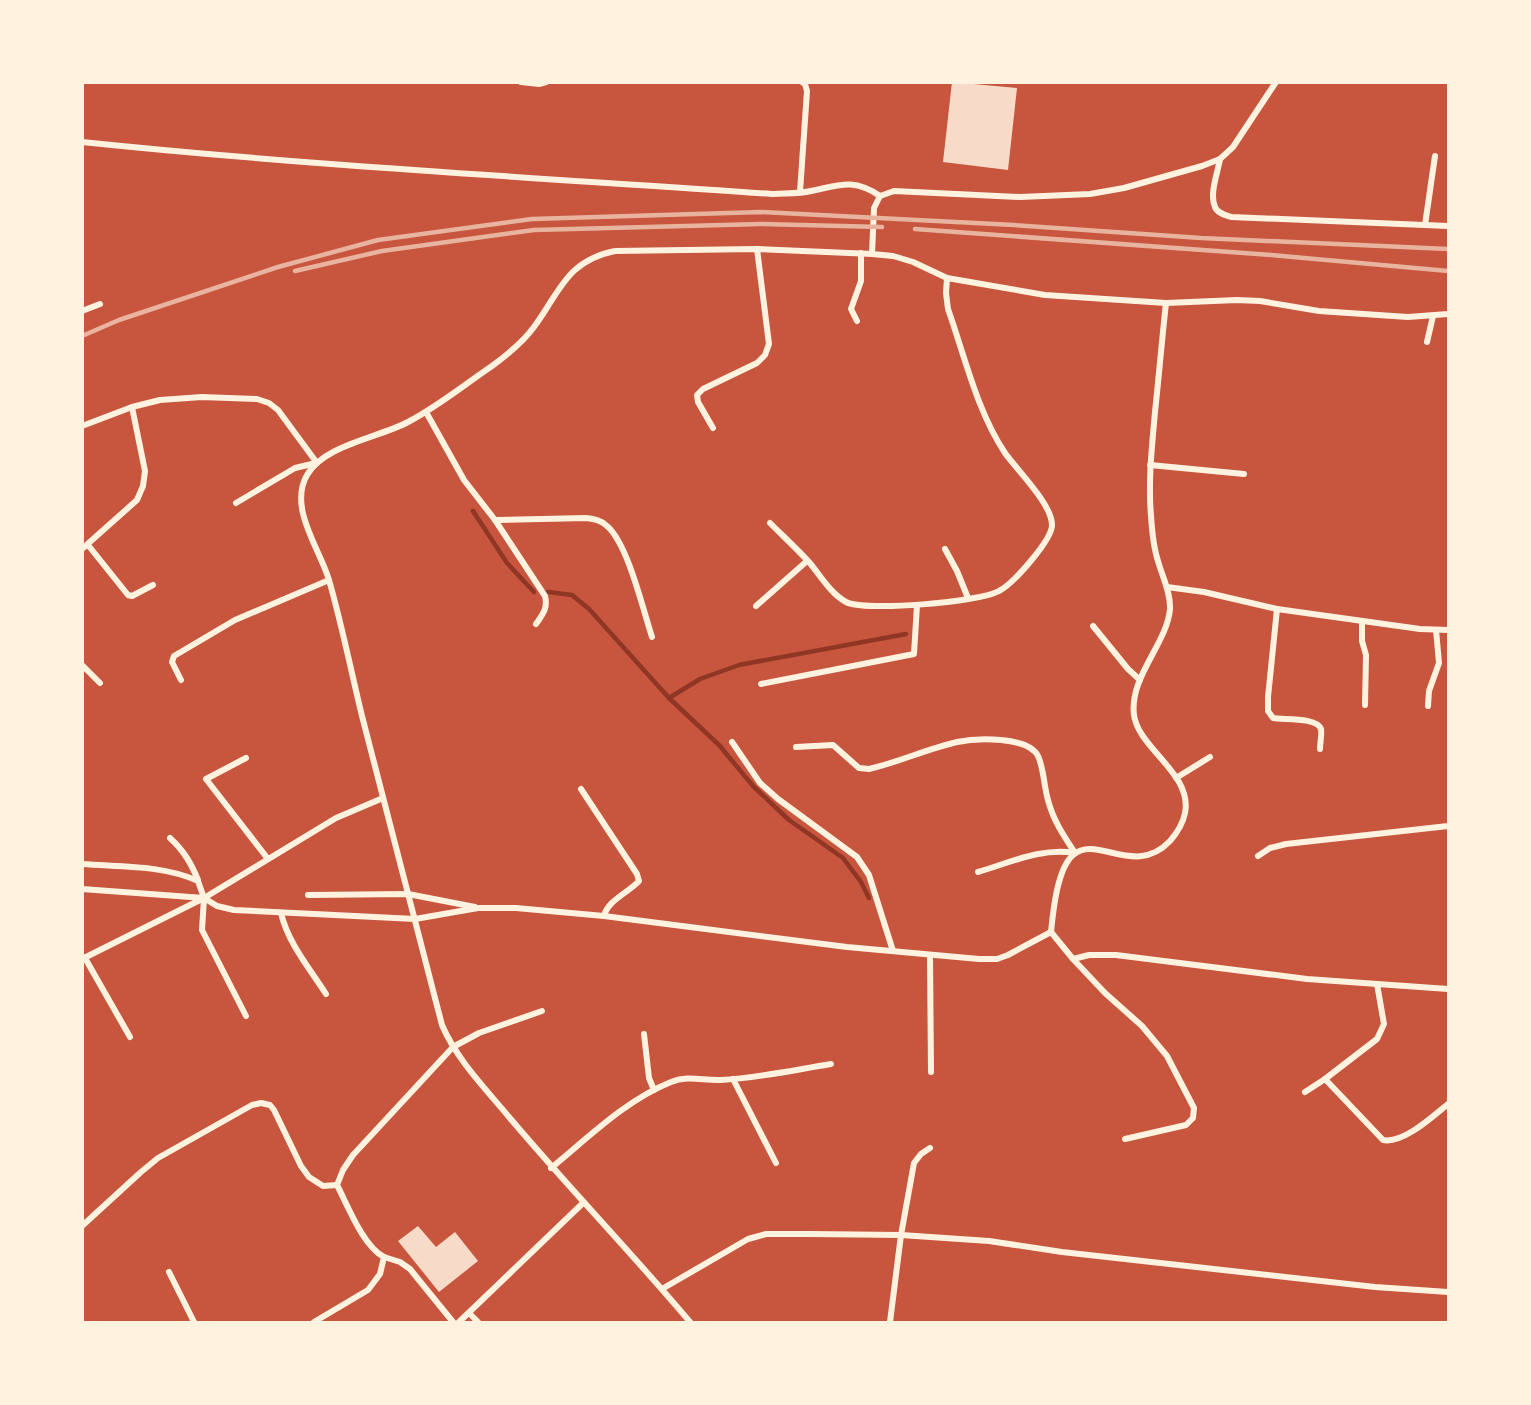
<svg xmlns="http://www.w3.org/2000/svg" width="1531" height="1405" viewBox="0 0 1531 1405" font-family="'Titillium Web',sans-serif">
<rect width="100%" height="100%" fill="#c8553d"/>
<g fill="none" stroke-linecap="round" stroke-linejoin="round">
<g stroke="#8f3625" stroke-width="4.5">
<path d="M473,511l34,52 27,29"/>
<path d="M548,592l24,3 17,14 80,89 50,47 34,41 36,34 54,38 18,24 8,16"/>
<path d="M669,698l31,-19 39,-14 167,-31"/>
</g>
</g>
<g fill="#f7dbc8">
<path d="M952,82l65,6 -9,82 -65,-8z"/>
<path d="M418,1226l18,21 19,-15 23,29 -39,31 -41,-51z"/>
</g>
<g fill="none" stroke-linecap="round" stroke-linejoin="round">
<g stroke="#fff3e0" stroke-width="6">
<path d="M521,82l18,2 7,-2"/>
<path d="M82,142c230,24 460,36 690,52 13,-1 27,0 39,-3 29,-6 42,-13 69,5"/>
<path d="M1220,159c-2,13 -11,35 -5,48 2,6 10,8 16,10l217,9"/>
<path d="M800,192l7,-101 -2,-7 -3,-2"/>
<path d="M880,196l14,-5 126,6 70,-3 34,-6 78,-22 18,-7 13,-12 43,-65"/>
<path d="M1425,225l10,-69"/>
<path d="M872,254l2,-46 6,-12"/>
<path d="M82,311l18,-7"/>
<path d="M857,321l-6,-12 10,-28v-28"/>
<path d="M1427,342l6,-26"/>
<path d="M426,412l38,68 31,40 91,-2c8,1 15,2 21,8 21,18 36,84 45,111"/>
<path d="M82,426l50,-19 28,-7 42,-3 55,2 12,4 9,7 39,53"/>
<path d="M713,428l-15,-26 -1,-7 6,-6 54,-26 8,-8 4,-11 -12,-95"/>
<path d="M1150,465l94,9"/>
<path d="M236,503l59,-35 21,-5"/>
<path d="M495,520l50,76c3,12 -2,18 -9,28"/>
<path d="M770,523c13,13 27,26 39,39 11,13 22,32 37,40 19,10 134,0 153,-11 14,-7 53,-51 53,-66 0,-21 -35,-55 -47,-72 -28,-42 -40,-96 -57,-144l-2,-16 1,-15"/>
<path d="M88,545l40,50 4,1 21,-11"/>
<path d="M82,549l55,-49 6,-14 2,-15 -13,-64"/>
<path d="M945,549l12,22 11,27"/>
<path d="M1167,587l37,5 73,17 143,20 28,1"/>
<path d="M756,606l51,-45"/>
<path d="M1277,609l-9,88v14l5,7c11,2 44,-1 48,11 1,5 -1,14 -1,20"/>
<path d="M1362,621v20l4,14 -1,50"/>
<path d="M1093,626l35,43 12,11"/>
<path d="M82,665l18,18"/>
<path d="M181,680l-9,-18 2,-6 61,-36 94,-40"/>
<path d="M761,684l153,-30 3,-49"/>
<path d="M1428,706l1,-15 10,-28 -3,-33"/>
<path d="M732,742l28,41 18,16 79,58 12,18 24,76"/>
<path d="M796,747l37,-2 26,23 10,1c30,-7 58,-20 88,-27 19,-4 71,-6 81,14 6,13 6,31 10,44 5,20 16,36 27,53"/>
<path d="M246,758l-40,21 62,80"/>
<path d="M1176,778l34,-21"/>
<path d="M581,789l56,85 2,7c-11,12 -31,19 -35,35"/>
<path d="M170,838c14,13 21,25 28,42"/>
<path d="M1258,856l12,-8 16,-4 162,-18"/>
<path d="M82,864c39,3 81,1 116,17l6,17 -2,32 44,86"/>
<path d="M978,872c31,-9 64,-25 97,-19"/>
<path d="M82,889l122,9 13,8 17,4 181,9 63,-11h38l88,8 243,31 132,12h18l11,-4 43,-23 22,27 16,-4h27l191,24 141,10"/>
<path d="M308,895l100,-1 67,13"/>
<path d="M281,913c7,30 29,56 45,81"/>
<path d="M1051,932c2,-20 6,-63 22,-77 24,-21 62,23 97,-14 7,-8 13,-18 15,-28 8,-39 -47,-65 -51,-98 -5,-38 33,-71 36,-106 1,-16 -8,-33 -12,-48 -5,-15 -6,-30 -7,-45 -3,-35 1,-70 4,-104 4,-37 7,-73 11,-109"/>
<path d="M930,955l1,117"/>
<path d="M85,958l45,79"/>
<path d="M82,959l122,-61 132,-80 47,-20"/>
<path d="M1073,959l32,34 37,33 25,30 27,52 -1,10 -7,7 -61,14"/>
<path d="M1377,984l7,40 -7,15 -52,40 58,61c20,4 49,-23 65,-36"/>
<path d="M644,1034l5,44 5,12"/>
<path d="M733,1079l43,84"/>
<path d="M1305,1092l20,-13"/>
<path d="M551,1168c38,-31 75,-68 120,-86 17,-7 33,-1 50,-2 37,-2 73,-10 110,-16"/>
<path d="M82,1226l59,-54 17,-14 94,-53 9,-2 9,2 4,5 27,56 8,11 14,9 14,-1"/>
<path d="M384,1257l16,5 10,7 43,53"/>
<path d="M169,1272l25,50"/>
<path d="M662,1289l86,-50 18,-5h44l91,1 88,6 73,11 313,35 73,5"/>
<path d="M469,1313l9,9"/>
<path d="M314,1322l54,-32 12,-16 4,-17c-21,-11 -36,-51 -47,-72l6,-15 10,-15 100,-108 26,-14 63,-22"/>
<path d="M459,1322l124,-119"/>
<path d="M690,1322c-59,-70 -122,-135 -181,-205 -24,-29 -52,-57 -67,-92 -26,-103 -53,-206 -80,-309 -11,-45 -20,-91 -33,-136 -9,-31 -41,-72 -22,-105 17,-30 71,-37 101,-53 29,-15 56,-37 84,-56 15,-11 31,-24 42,-39 26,-35 32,-66 81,-76l142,-2 115,5 21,2 20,6 34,16 98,17 121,8 71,-3 23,1 59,10 89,6 40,-3"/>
<path d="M890,1322l11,-87 13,-72 7,-9 9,-6"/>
</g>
<g stroke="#e9b49f" stroke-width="4.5">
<path d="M915,229l356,26 177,16"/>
<path d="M295,271l87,-20 152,-21 227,-6 121,3"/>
<path d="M82,336l37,-16 159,-53 100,-27 154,-21 229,-7 253,13 187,13 247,11"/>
</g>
</g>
<rect width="1531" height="1405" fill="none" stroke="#fff3e0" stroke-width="168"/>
</svg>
